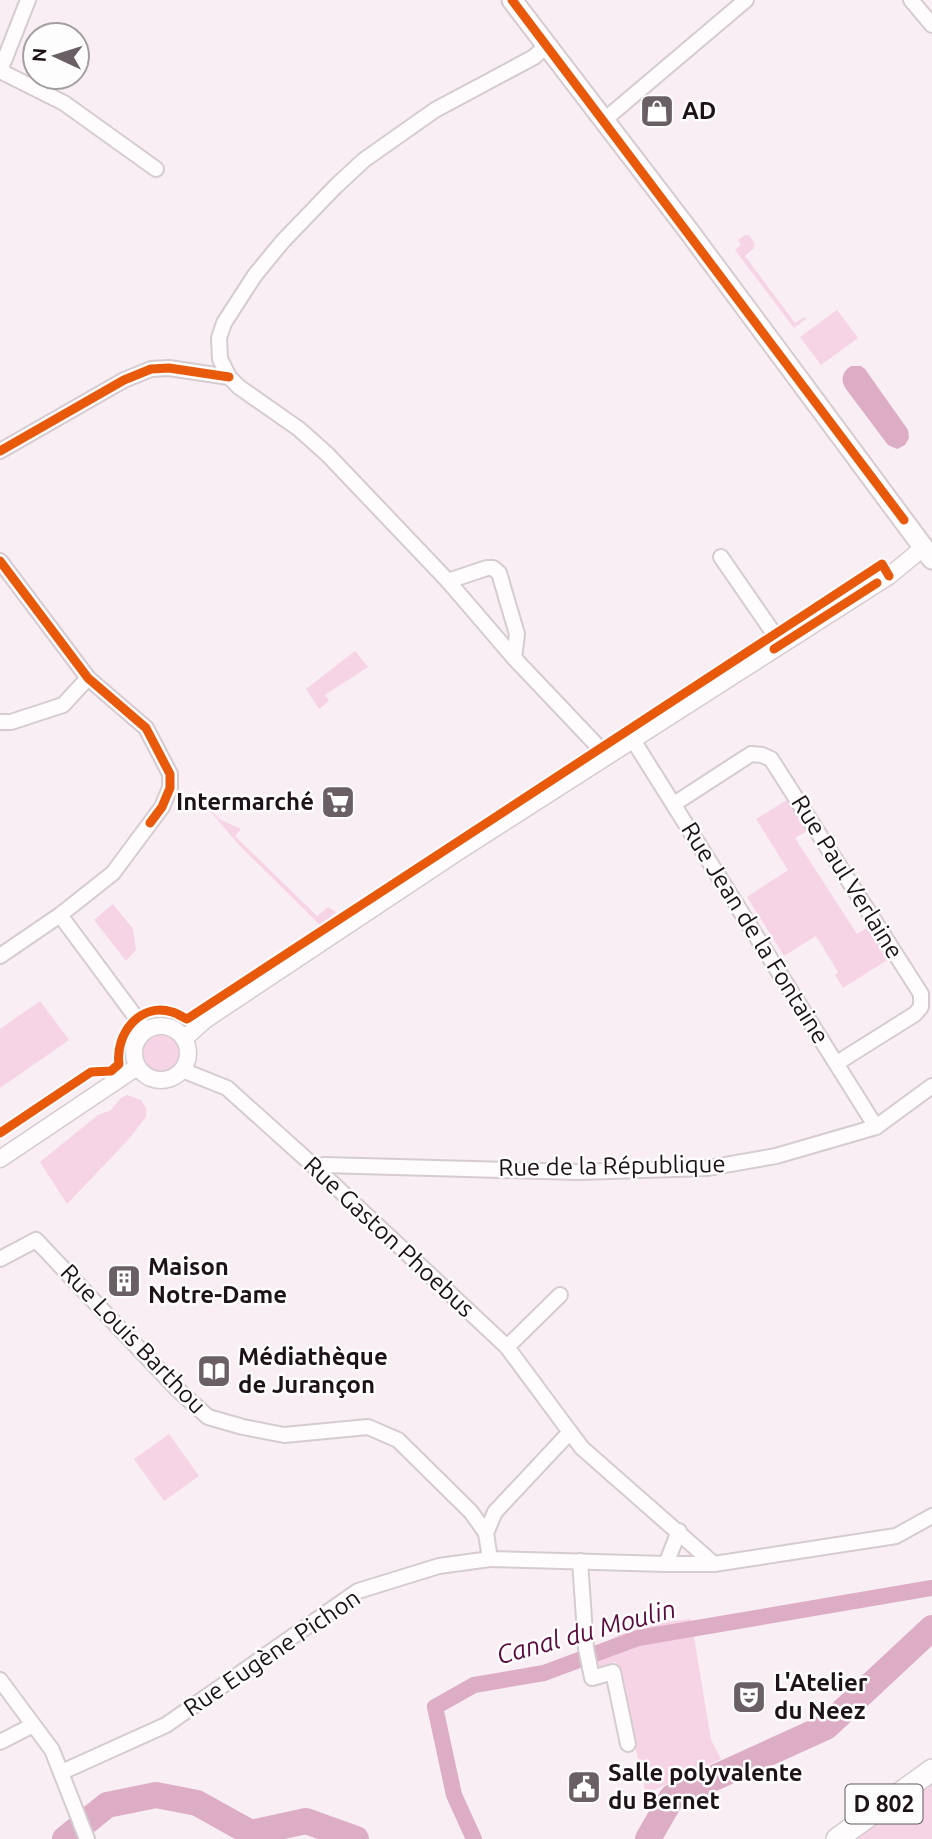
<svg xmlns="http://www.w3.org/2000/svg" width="932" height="1839" viewBox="0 0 932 1839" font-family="Ubuntu,sans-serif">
<rect width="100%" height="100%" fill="#f8eef3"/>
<g fill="#f7d4e5">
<path d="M745,235h4l6,9 -1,4 -9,8 50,67 9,-6 2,2 -12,9 -59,-78 6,-5 -3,-5z"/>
<path d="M837,310l21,28 -37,27 -21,-28z"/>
<path d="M355,651l13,16 -43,28 4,6 -10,8 -13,-20z"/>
<path d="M200,796l19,23 22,10 -6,7 82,80 11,-9 8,5 -16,13 -81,-80 -41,-48z"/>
<path d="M787,800l20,31 -12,7 62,96 11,-7 21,32 -46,29 -8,-13 3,-3 -22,-36 -32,20 -37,-59 41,-27 -32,-51z"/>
<path d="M113,904l20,25 3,21 -10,11 -32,-41z"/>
<path d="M40,1001l29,39 -69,48v-59z"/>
<circle cx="161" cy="1053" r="18"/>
<path d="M127,1095l14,5 5,8v9l-19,24 -60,63 -27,-42 58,-47 13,-5 10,-12z"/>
<path d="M169,1434l30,42 -35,25 -30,-42z"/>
<path d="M691,1619l20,121 10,19 -75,35 -30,-132 -18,5 -5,-18 26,-14 21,-7 -1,-3z"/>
<path d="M932,1778v61h-78z"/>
</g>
<path fill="#ddacc5" d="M851,366h10l4,3 43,61 1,8 -4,7 -8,4 -9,-4 -42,-56c-6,-9 -4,-17 5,-23z"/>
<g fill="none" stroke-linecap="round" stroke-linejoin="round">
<path stroke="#ddacc5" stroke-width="16" d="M474,1839l-20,-44 -19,-88 39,-22 70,-12 94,-35 294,-50"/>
<g stroke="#ddacc5" stroke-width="26">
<path d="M65,1839l42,-34 49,-10 41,8 54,30 55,-12 50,18"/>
<path d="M648,1839l24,-42 154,-70 106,-99"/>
</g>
<g stroke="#d5cbd0" stroke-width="18">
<g id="minor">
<path d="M911,0l21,25"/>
<path d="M546,46l-12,11 -99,53 -71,50 -28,26 -53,55 -28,34 -31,48 -5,15 1,21 9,18 10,10 60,42 29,26 120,126 66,77 93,98"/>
<path d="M0,71l64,32 92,66"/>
<path d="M0,71l28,-71"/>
<path d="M603,121l143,-121"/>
<path d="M0,451l124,-71 27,-11 18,-1 60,9"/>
<path d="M721,557l60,87"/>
<path d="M0,561l88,117 58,50 24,46v14l-8,19 -49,66 -53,42 -60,41"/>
<path d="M448,581l39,-13h6l6,5 18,61 -3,24"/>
<path d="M0,722h11l52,-17 25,-27"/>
<path d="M633,740l243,387"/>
<path d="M674,804l77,-50 11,1 9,4 150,235v13l-6,7 -78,49"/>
<path d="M60,915l86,116"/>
<path d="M182,1070l45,18 89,80 191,179 63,85"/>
<path d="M316,1168l8,-3 254,7 130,-4 68,-12 100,-29 56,-41"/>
<path d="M0,1259l36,-19 141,149 31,28 35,10 41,8 84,-8 30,13 73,72 15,21"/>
<path d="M507,1347l53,-52"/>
<path d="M580,1561l6,87 6,30 21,-6 15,72"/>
<path d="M666,1564h48l-132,-116 -12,-16 -75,80 -9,21 4,26 176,5 13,-33"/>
<path d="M714,1564l182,-28 36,-20"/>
<path d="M0,1680l52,70 35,89"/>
<path d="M0,1742l33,-17"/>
<path d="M62,1772l104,-47 192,-134 81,-25 51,-7"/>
</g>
</g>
<g stroke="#d5cbd0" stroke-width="19">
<g id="tertiary">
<circle cx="161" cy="1053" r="27"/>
<path d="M184,1039l21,-19 251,-167 433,-277 34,-28"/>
<path d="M0,1159l137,-92"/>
</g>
</g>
<g stroke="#d5cbd0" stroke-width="23">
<path id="secondary" d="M512,0l176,230 244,329"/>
</g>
<g stroke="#d5cbd0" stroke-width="24">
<path id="primary" d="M837,1839l95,-69"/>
</g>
<use href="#minor" stroke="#fefcfd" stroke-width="14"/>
<use href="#tertiary" stroke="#fefcfd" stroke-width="16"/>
<use href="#secondary" stroke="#fefcfd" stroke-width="19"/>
<use href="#primary" stroke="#fefcfd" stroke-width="21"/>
<g stroke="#fdfdfd" stroke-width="13">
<g id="cycleway">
<path d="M512,0l392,520"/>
<path d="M0,451l124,-71 27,-11 18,-1 60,9"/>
<path d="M0,561l88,117 58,50 24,46v14l-8,19 -12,16"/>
<path d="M774,649l103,-66"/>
<path d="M0,1133l91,-61 20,-1 8,-7c-4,-30 21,-62 53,-52 5,1 10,5 15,7l695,-455 7,12"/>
</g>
</g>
<use href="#cycleway" stroke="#e8590c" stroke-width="9"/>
</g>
<defs>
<g id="shop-square" transform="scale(1.75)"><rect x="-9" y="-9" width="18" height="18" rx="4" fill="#695f64" stroke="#fdfdfd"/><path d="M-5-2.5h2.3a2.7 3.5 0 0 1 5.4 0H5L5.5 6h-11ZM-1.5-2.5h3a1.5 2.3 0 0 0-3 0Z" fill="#fff"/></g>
<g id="supermarket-square" transform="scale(1.75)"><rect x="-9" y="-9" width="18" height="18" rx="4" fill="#695f64" stroke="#fdfdfd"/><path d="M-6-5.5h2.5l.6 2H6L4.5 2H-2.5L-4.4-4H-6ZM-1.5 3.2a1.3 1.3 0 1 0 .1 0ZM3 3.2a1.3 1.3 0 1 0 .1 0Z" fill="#fff"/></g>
<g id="building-square" transform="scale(1.75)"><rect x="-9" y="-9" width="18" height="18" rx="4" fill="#695f64" stroke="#fdfdfd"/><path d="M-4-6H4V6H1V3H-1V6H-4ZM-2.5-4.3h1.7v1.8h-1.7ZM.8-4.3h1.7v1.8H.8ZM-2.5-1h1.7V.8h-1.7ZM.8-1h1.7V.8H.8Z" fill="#fff"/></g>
<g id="library-square" transform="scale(1.75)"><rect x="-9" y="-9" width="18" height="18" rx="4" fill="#695f64" stroke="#fdfdfd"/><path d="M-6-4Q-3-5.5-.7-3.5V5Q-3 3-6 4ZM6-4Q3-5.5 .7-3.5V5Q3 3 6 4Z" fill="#fff"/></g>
<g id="theatre-square" transform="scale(1.75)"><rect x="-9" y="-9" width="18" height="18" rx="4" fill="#695f64" stroke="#fdfdfd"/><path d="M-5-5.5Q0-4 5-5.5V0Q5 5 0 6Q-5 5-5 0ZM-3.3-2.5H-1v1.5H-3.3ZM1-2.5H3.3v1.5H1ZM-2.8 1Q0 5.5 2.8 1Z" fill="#fff"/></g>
<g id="civic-square" transform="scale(1.75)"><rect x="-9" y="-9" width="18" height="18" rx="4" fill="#695f64" stroke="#fdfdfd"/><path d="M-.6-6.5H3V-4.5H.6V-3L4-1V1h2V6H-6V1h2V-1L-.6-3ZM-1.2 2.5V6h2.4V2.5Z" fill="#fff"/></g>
</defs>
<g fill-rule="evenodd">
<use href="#shop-square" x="657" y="111"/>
<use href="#supermarket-square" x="338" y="802"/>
<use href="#building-square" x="124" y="1281"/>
<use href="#library-square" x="214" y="1371"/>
<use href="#theatre-square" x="749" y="1697"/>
<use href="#civic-square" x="584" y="1787"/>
</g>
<g text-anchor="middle" stroke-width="5" stroke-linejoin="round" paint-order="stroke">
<rect fill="#fdfdfd" stroke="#60585c" stroke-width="2" x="845.5" y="1784.5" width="77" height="39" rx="5"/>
<g font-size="23" font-weight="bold" fill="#1c1217">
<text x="884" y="1812">D 802</text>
</g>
<g font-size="24" font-weight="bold" fill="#1c1217" stroke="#fdfdfd" text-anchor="start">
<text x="682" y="119">AD</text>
<text x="314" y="810" text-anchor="end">Intermarché</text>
<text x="148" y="1275">Maison<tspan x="148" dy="28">Notre-Dame</tspan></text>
<text x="238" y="1365">Médiathèque<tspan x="238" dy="28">de Jurançon</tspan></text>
<text x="774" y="1691">L'Atelier<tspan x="774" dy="28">du Neez</tspan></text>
<text x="608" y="1781">Salle polyvalente<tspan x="608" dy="28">du Bernet</tspan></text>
</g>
<g font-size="24" fill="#1c1217" stroke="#fdfdfd">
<text transform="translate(847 877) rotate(58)" y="8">Rue Paul Verlaine</text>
<text transform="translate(755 933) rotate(58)" y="8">Rue Jean de la Fontaine</text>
<text transform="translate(612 1166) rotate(-1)" y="8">Rue de la République</text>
<text transform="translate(389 1237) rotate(43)" y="8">Rue Gaston Phoebus</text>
<text transform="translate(133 1339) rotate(46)" y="8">Rue Louis Barthou</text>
<text transform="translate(272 1653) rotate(-34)" y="8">Rue Eugène Pichon</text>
</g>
<g font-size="26" font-style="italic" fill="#5a0d3e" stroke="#fdfdfd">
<text transform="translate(586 1632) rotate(-15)" y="9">Canal du Moulin</text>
</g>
</g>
<g transform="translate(56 56) rotate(274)"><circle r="33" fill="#fdfdfd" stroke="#a39fa1" stroke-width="2"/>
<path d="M0-5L12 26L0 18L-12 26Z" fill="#695f64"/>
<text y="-10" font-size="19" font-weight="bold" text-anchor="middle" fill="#1c1217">N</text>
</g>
</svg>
